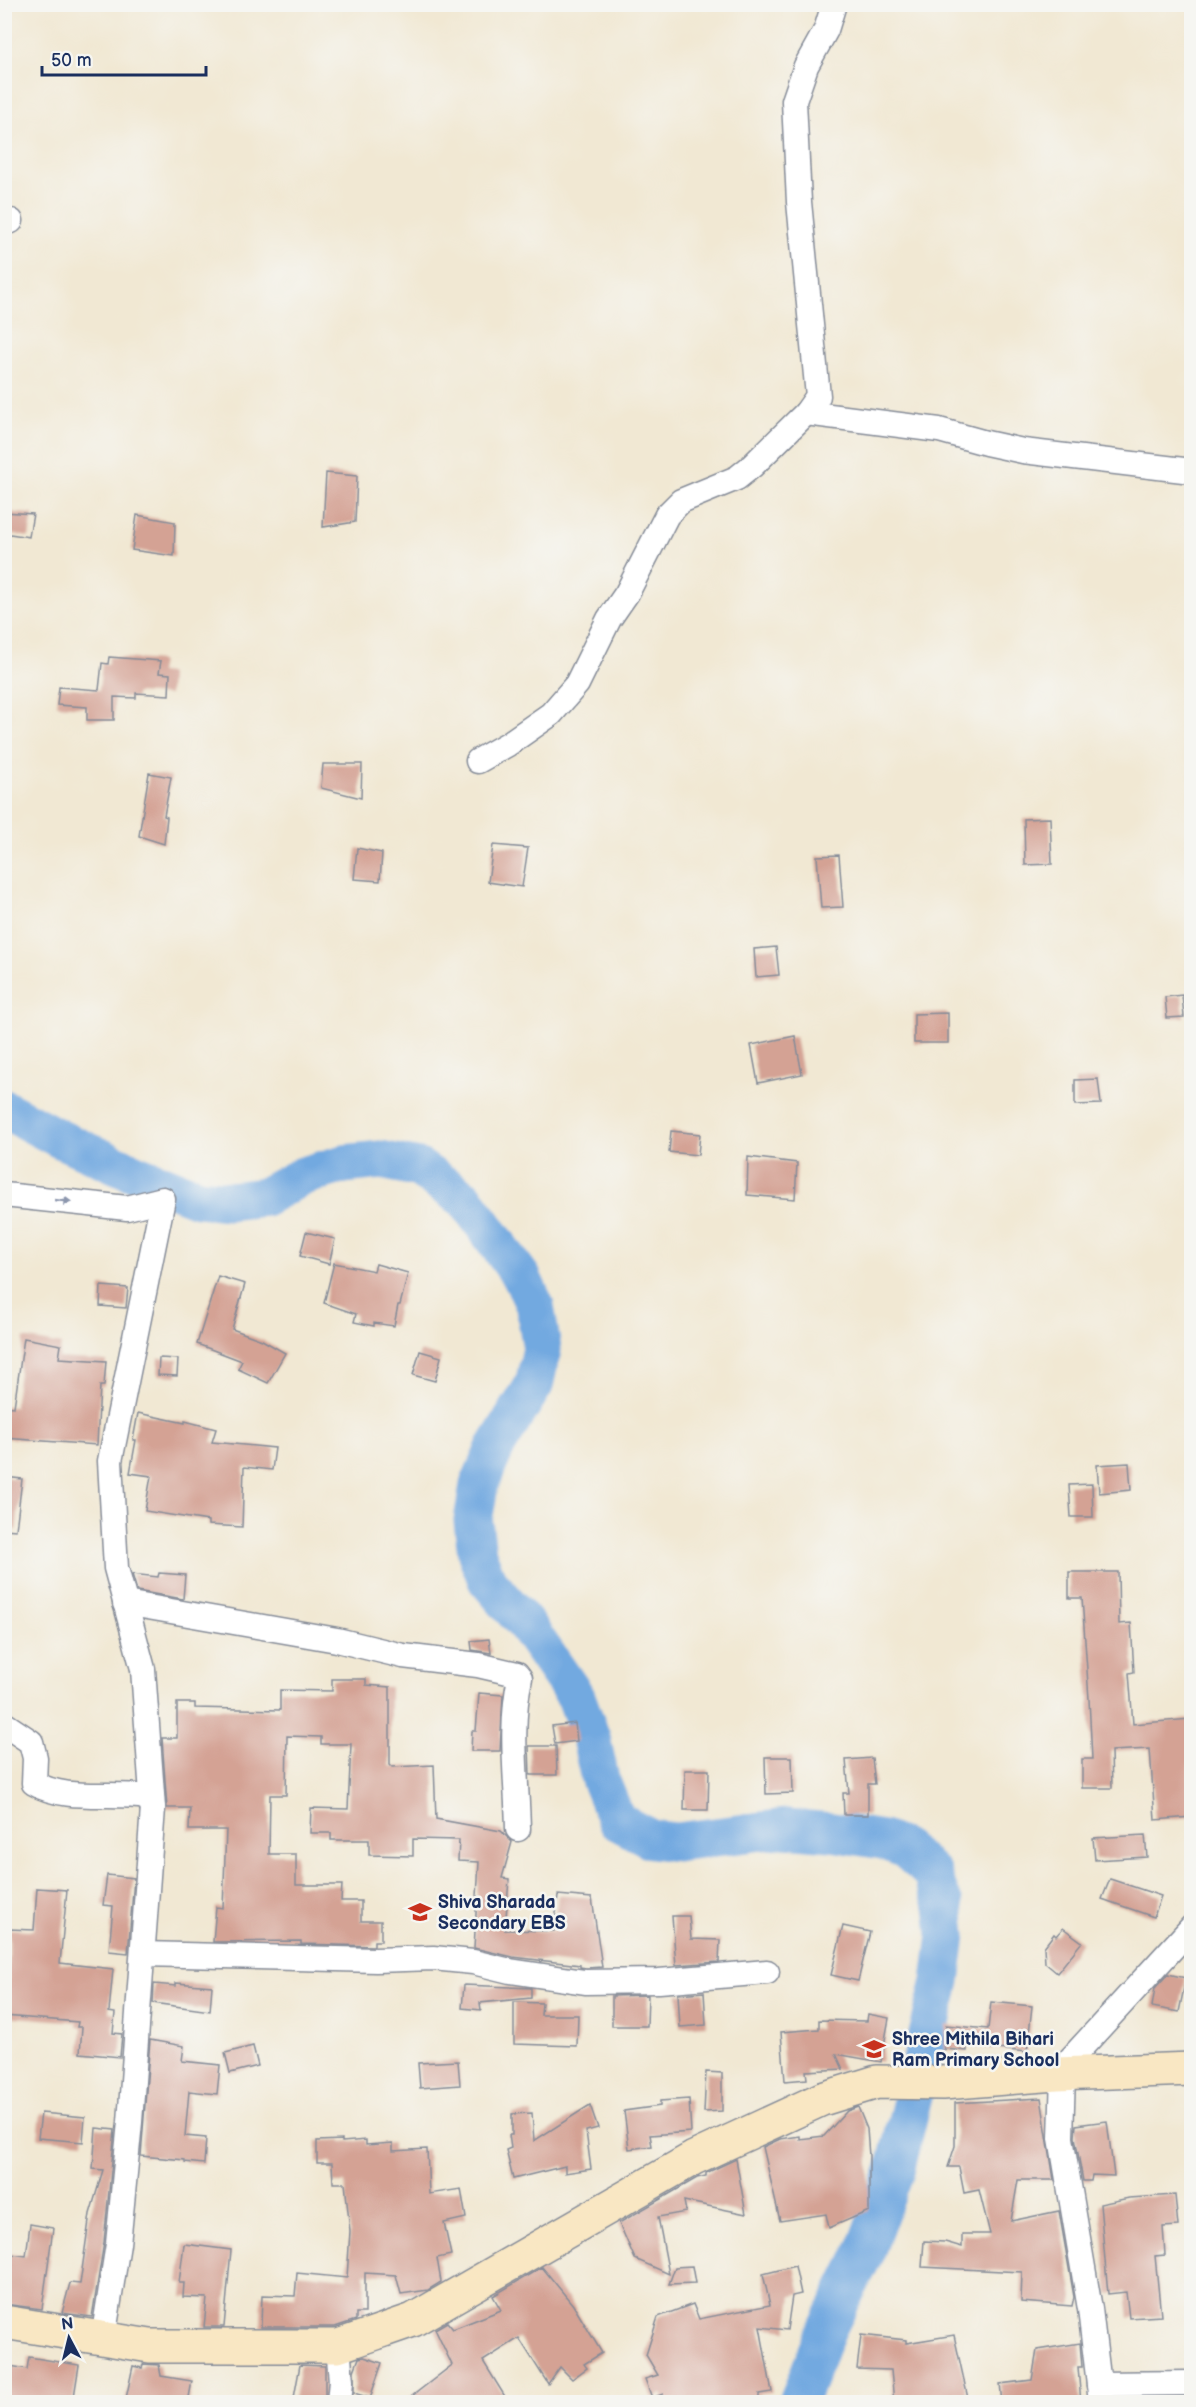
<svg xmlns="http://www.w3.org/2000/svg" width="1196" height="2407" viewBox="0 0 1196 2407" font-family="'Balsamiq Sans',sans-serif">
<rect width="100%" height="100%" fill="#f6f6f2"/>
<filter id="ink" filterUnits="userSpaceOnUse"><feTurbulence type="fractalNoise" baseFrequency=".0167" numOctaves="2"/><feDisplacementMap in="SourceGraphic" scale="12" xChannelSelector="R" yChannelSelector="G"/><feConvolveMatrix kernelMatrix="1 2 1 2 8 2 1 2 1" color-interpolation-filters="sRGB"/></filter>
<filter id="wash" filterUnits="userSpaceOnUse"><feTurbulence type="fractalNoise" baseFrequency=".008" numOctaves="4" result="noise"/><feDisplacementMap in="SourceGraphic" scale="24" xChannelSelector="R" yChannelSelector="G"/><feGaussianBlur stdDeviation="1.35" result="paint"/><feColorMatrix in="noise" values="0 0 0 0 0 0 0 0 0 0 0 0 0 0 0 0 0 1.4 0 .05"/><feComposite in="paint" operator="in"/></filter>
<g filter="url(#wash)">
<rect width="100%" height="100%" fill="#f1e8d3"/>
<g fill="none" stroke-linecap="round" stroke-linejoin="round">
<path stroke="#72a9e0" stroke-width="39" d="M4,1109l56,30 77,35 61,24 31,3 35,-4 39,-21 41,-12 37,-4 38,8 46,31 57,79 13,28 7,43 -8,36 -39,63 -16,37 -6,36 4,33 10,26 39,45 50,72 15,41 9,41 17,42 34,18 25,3 110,-14 46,4 51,8 22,9 26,23 13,33 3,30 -6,46 -46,190 -29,79 -40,81 -28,71"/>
</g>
<g id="blocks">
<g fill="#d4a294">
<path d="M326,473l31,3 -2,46 -32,5z"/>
<path d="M4,512l29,2 -4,23 -25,-4z"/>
<path d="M137,515l38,7 -1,34 -42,-6z"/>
<path d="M109,657l52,4 -2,12 11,1 -1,21 -33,-2v5l-22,-1v23h-27v-13l-30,-2 2,-18 40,3 3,-27 6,1z"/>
<path d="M323,764h39l-1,34 -40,-10z"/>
<path d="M149,773l22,4 -7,39 3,1 -3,27 -25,-8z"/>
<path d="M1050,818l2,46 -27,1 -1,-46z"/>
<path d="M493,845l35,3 -6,39 -34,-5z"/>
<path d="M357,848l25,5 -2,28 -26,-2z"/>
<path d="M839,855l4,52 -22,1 -4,-52z"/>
<path d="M776,947l3,28 -23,2 -2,-28z"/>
<path d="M1182,995l2,22 -17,1 -2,-21z"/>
<path d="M948,1013v30h-34v-29z"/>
<path d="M795,1036l7,38 -44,9 -7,-38z"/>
<path d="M1098,1079l3,25 -26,1v-25z"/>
<path d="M671,1131l29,3 -2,21 -29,-3z"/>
<path d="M748,1157l49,6 -2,36 -48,-4z"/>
<path d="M306,1232l29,7 -6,25 -29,-8z"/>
<path d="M334,1263l40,8 2,-7 32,9 -8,32h-2l-4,21 -20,-3v3l-20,-4 2,-8 -32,-11z"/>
<path d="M218,1276l27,8 -13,45 30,11 23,13 -17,30 -30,-14 4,-8 -45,-17z"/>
<path d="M101,1286l27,2 -2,20 -26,-2z"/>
<path d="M24,1338l37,7 -2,13 47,3 -2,25h-4l-3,59 -93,-7v-32l10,1z"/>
<path d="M420,1351l21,6 -6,24 -22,-6z"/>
<path d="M159,1358l19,1 -1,17 -19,-1z"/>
<path d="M138,1413l47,10v-2l31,8 -4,13 63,6 -3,22 -28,-3 -2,60 -34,-2v-4l-63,-10 6,-35 -21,-3 6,-33h-3z"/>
<path d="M1129,1463l2,27 -32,3 -2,-28z"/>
<path d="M4,1477l18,2 -6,51 -12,-1z"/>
<path d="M1092,1484l1,33h-22l-2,-32z"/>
<path d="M1069,1572h49l1,52 12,-1 3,49 -5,1 4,51 57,-5 1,27h-2l2,20h-2l2,51 -36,3 -5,-71 -39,2 1,37h-30v-29h10l-3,-60 -7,-101h-13z"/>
<path d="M159,1573l26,2 -2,24 -46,-8 -5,-17 26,3z"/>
<path d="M489,1639l2,14 -19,-3 -1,-9z"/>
<path d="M332,1679h34v6l24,2v78l2,2 42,-2 2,54 65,12 11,11 -10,36 7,1 -4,51 49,1 4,-36 34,3 10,69 -16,1 -6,-1v-2l-67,-8 -39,-9 5,-86 -21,-1 1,-21 -46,-1v17l-44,-1v-15h-38v-7h-21l1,-25 37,1 3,-65h-30v-7l-34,-1 -1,59h-16l-1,59h27v31h46l-1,16h20v20h20v20h-7v5l-73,-2v-3l-88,1 3,-35 7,1 3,-78h-37l1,-22h-23l-5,-70h15v-35h18v5l85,2v-20l52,1z"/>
<path d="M479,1693l24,2 -3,56h-29l1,-20h4z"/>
<path d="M575,1723l2,18 -22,3 -3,-18z"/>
<path d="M529,1746h27l1,29h-27z"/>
<path d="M765,1757h27l1,36 -27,1z"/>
<path d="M872,1758l3,26h-7v31h-24l-1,-22h6l-3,-33z"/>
<path d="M685,1770h24l-1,40h-24z"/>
<path d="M1145,1835l2,22 -52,3 -2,-22z"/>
<path d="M107,1875l27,3 -6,75 -19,-2 4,-45 -10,-1z"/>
<path d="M1110,1879l51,17 -7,21 -52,-18z"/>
<path d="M37,1888l30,2 -7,73 53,6 -4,43 6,1 -2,20 9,1 -2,23 -40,-4 2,-26h-5l1,-5 -74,-6v-36h5v-51l25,1z"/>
<path d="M672,1916h17l2,23 29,1 -1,22 -43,3z"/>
<path d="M843,1926l27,6 -12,49 -27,-6z"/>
<path d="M1063,1928l19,14 -25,31 -12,-10 -1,-16 10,-13 2,2z"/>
<path d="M1168,1974l18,4 -7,34 -27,-5 3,-19z"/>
<path d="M176,1983l36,3 -2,25 -57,-8 1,-19 22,2z"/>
<path d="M464,1985l67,3v10l-51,5 1,7 -19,-2z"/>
<path d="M704,1992l2,33 -26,2 -2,-33z"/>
<path d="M648,1995l-1,31h-35v-30z"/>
<path d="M514,2002l28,1 -1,12h37l-1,31 -63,-2z"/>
<path d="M991,2002l41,4 -5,46 -60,-6v5l-23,-2 2,-24 42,4z"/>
<path d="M868,2014l21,4 -8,44 -45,-8 7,15 -37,2 1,8 -22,2 -4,-49 38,-3v-9l48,1z"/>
<path d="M150,2040l34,6 -2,15 38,4 -3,29 -28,-3 -4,45 21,2 -2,26 -19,-2v-2l-44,-4z"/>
<path d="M253,2046l5,20 -28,7 -5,-20z"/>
<path d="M458,2061l2,24 -40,3 -2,-25z"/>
<path d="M706,2072l16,1v38l-18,1z"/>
<path d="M1041,2098l13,82h-36l-7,41 48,-10 15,86 -2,9 -51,-4 1,-30 -100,-5 2,-26 21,1 17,5v-13h28l-11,-44 -15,3 -5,-26h-11l7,-21v-43z"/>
<path d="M689,2099l2,33 -41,3 2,11 -23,3 -5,-38 36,-5v-5z"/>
<path d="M590,2105l8,23 -12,3 5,38 -26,4v-7l-52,13 -7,-29 5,-2 -2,-13h3v-21l20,-1 2,28z"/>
<path d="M858,2107l9,22 2,27v55l-40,17 -3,-14 -46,7 -17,-74 17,-8 20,-3v3l24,-3 23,-25z"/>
<path d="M41,2113l44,4 -2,25 -45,-4z"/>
<path d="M1107,2121l7,55 -22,-1 -1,6h-8l-8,-44 1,-12z"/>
<path d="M96,2128l19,2 -11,112 -12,75 -30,-4 8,-30 10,1 10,-70 13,-44 -10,-1z"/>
<path d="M342,2140v2l24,-2v5l27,-2v8l34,-2 2,45 32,-5 5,29 -22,5 7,32 -14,3 4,24 -13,8 -27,4 -5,-19 -31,-2v40h-9v7l-21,7h-74l1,-32 33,1 2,-23 50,5 3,-47 -5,-48h-12l-1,-20h-15v-22z"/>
<path d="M736,2159l10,55 -62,-13 2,11 -28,5 11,57 -34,-15 -16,-36 78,-45 9,-2v-3z"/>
<path d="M1175,2195l3,31 -15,1 2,28 -10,1 6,60 -32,2 -3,-26 -18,2 -8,-90 29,-6z"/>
<path d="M30,2224l23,4 -11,81 -38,-5v-51l22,3z"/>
<path d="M184,2244l47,6 -7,77h-20l3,-29 -24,-1 1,-14h-5z"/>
<path d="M692,2266l3,17 -26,1 6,-17z"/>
<path d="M795,2266l6,28 -9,2 -5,34 -27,-3 12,65 -13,2v9h-96v-9l-11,4 -7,-19 13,-4 -12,-20 12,-38 35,-13 6,15 71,-14 -7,-31z"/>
<path d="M542,2267l31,38 29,48 -18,11 3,4 -15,11 -12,-12 -12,17 -29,-46 -36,23 26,42h-106l49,-38 -17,-36 12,-7 6,7 48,-19 -8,-14z"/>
<path d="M861,2335l45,5v3l48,-8 15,68h-75l-3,-33 -34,-1z"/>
<path d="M1080,2343l2,24h-4l3,36h-79l-2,-19 32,-4 5,-30z"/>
<path d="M29,2357l50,8 -6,38h-41l-28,-5v-33l23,4z"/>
<path d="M364,2357l18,6 -12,35 -16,-5v-22l5,-13z"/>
<path d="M143,2364l16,1 2,11 31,5 -4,22h-63l8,-37 9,2z"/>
<path d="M300,2365l25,1v37h-32z"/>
</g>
</g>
</g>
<g filter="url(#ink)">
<use href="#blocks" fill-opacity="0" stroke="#868c98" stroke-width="1.5"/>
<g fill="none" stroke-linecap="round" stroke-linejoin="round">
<g stroke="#868c98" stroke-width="27">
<g id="street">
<path d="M4,222l7,-1"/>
<path d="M806,413l133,17 47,13 37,8 169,20"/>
<path d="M478,761l30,-17 43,-30 26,-30 32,-65 18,-26 40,-78 14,-14 56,-23 15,-12 54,-53 12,-17 -19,-194 -5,-101 12,-35 20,-36 8,-26"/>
<path d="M4,1195l123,13 36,-9 -53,262 6,107 27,101 10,139 -23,314 -12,122 -15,95"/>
<path d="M125,1603l212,37 66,16 75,9 39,9 3,4c-11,50 -3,101 -2,151"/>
<path d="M4,1724l27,18 4,16 -1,25c31,19 77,8 113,14l6,11"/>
<path d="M143,1954l233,6 57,-2 40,4 37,9 75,11 74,-1 108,-9"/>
<path d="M1057,2074l135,-147"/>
<path d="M1063,2074l-2,64 29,171 11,93"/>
<path d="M338,2346l3,35 -2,21"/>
<path d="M1099,2384l93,-1"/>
</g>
</g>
<g stroke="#868c98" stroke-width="36">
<path id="secondary" d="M4,2322l146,24h188l75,-26 281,-162 128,-59 55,-17 66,1 114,-9 135,-5"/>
</g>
<use href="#street" stroke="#fff" stroke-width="24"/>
<use href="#secondary" stroke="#f9e7c3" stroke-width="33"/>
</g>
<defs><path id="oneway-solid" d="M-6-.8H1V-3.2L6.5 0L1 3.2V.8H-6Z" transform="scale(1.5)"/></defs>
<use fill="#8d97ae" href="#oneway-solid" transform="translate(63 1201) rotate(6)"/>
</g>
<defs>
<g id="school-bare" transform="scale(1.8)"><path d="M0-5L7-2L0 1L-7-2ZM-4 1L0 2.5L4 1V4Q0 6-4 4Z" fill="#c8321e" stroke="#f6f6f2" stroke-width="2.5" paint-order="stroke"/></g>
</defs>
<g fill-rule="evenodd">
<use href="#school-bare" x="420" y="1912"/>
<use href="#school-bare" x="874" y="2049"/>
</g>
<g text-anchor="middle" stroke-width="5" stroke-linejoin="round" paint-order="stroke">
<g font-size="18" font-weight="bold" fill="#1b2f5e" stroke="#f6f6f2" text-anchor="start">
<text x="438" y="1908">Shiva Sharada<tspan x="438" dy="21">Secondary EBS</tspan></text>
<text x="892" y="2045">Shree Mithila Bihari<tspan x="892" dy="21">Ram Primary School</tspan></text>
</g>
</g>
<rect width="1196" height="2407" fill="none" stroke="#f6f6f2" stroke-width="24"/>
<g transform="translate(69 2338) rotate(353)" stroke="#f6f6f2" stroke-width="4.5" paint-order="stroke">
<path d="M0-4.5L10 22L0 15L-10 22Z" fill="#1b2f5e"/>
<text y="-9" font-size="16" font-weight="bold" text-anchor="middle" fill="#1b2f5e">N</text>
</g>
<path d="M42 66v9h164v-9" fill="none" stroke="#1b2f5e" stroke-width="3"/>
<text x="51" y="66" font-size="18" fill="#1b2f5e" stroke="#f6f6f2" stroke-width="4.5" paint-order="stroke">50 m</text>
</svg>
